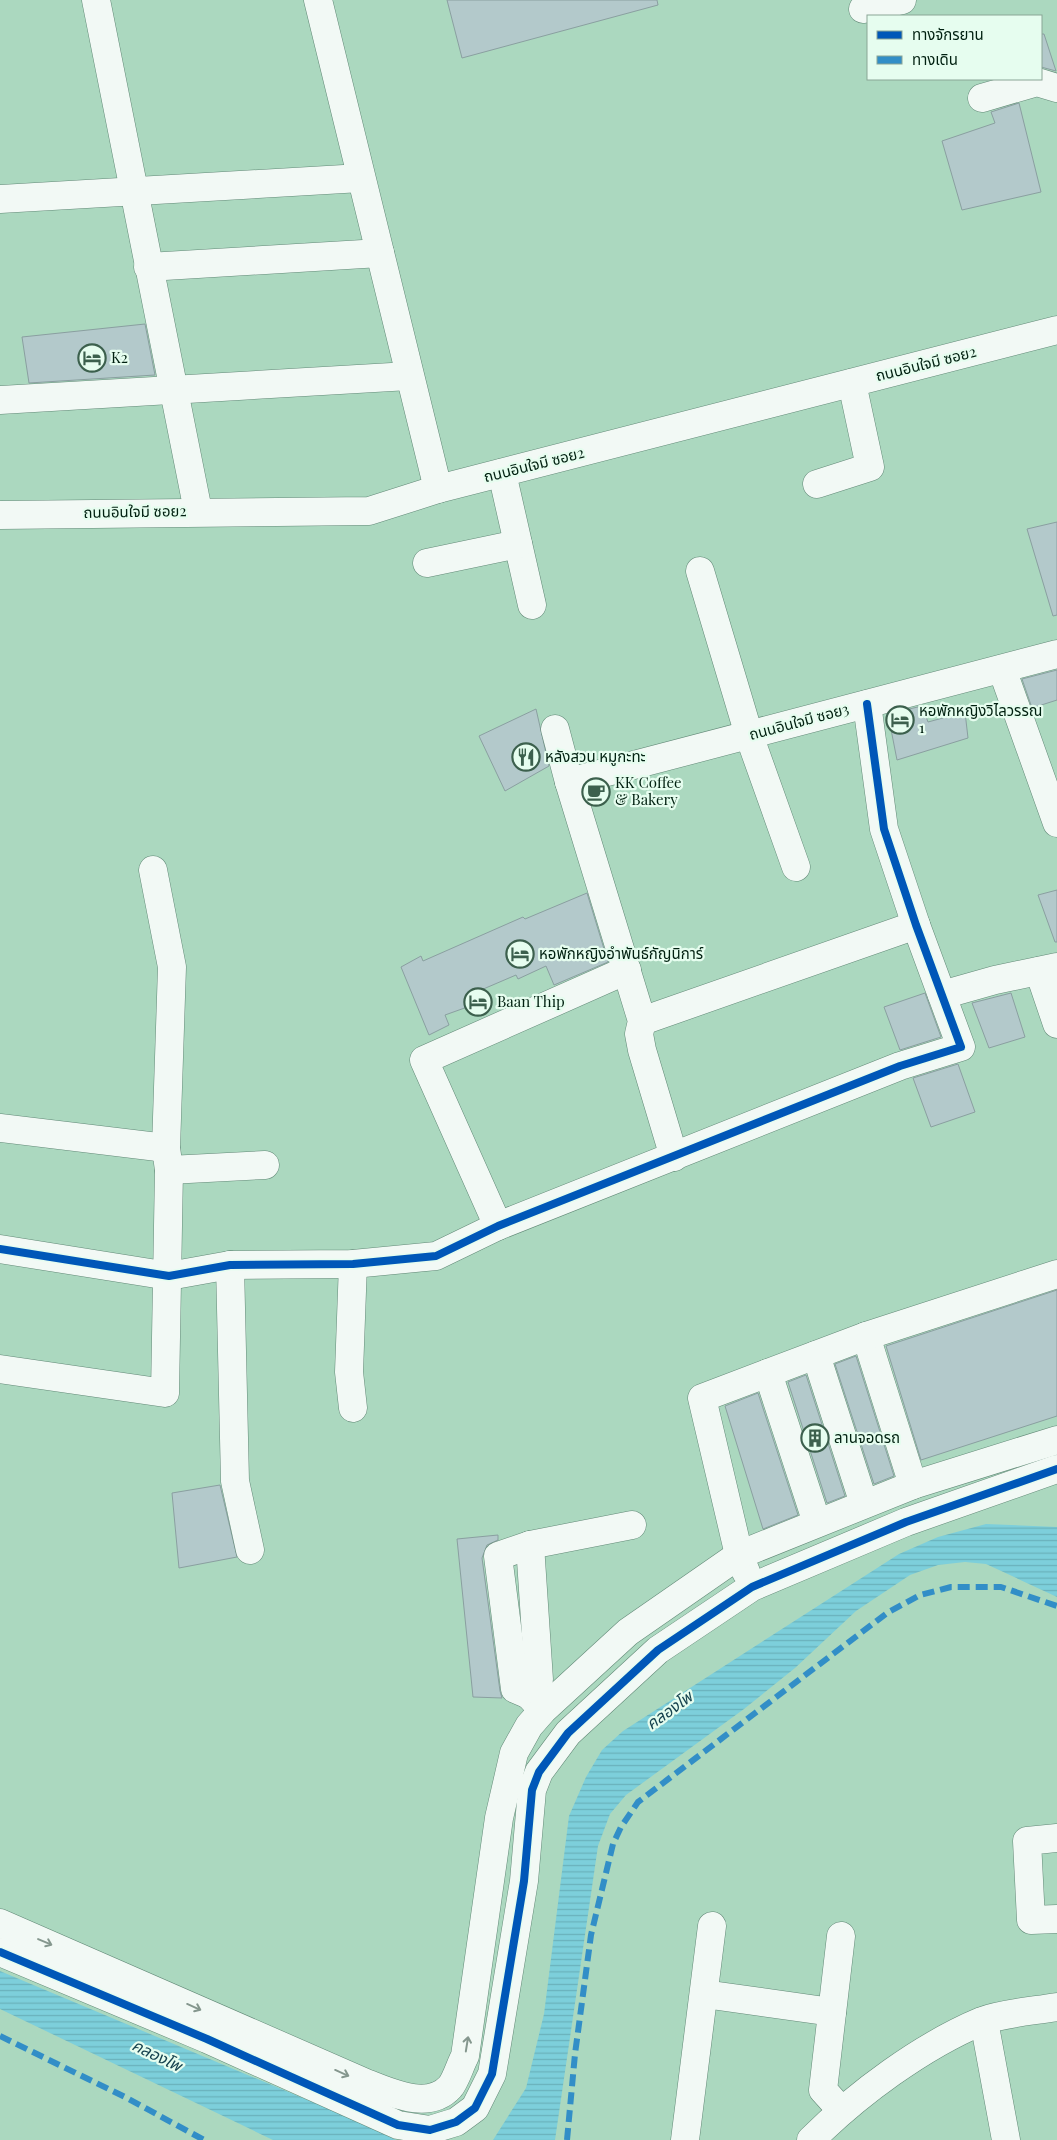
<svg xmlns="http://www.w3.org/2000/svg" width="1057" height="2140" viewBox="0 0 1057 2140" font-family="'Playfair Display','Noto Sans Thai',serif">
<defs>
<pattern id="water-rules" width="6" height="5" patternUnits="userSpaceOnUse" patternTransform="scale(1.25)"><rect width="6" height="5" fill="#7dcfdb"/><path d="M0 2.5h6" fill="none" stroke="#6ab1bb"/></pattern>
</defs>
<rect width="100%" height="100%" fill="#abd8bf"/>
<g fill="url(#water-rules)">
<path d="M986,1524l71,3v70l-71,-33 -21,-2 -27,3 -28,10 -54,36 -61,57 -51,41 -118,86 -16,19 -12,32 -43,294h-62l33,-52 18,-74 25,-198 17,-39 16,-27 21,-19 276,-177 39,-17z"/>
<path d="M0,1971l367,154 29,15h-123l-273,-131z"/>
</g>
<g fill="#b3c9cb" stroke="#8a9fa0">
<path d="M447,0h210l1,5 -196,53z"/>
<path d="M1041,34h3l12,37 -15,-4z"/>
<path d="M1019,103l22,89 -79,18 -20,-69 53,-18 -4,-11z"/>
<path d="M145,324l10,51 -126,8 -7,-46z"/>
<path d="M1057,522v93l-4,1 -26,-87z"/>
<path d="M1057,670v30l-25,8 -10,-29z"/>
<path d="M922,706l6,16 37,-10 3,26 -71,22 -9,-46z"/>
<path d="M536,709l13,57 -44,25 -26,-55z"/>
<path d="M1057,890v52h-2l-17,-47z"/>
<path d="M587,893l21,69 -54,23 -8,-19 -28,13 -2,-4 -35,15 6,10 -42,15 4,10 -20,10 -28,-68 20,-11 2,5 100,-44 2,2z"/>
<path d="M925,993l16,44 -41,13 -16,-43z"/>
<path d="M1011,993l14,44 -36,11 -17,-45z"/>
<path d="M958,1064l17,48 -44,15 -18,-49z"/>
<path d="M1057,1290v126l-136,44 -35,-114z"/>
<path d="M856,1356l38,120 -20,8 -39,-120z"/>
<path d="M806,1375l39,121 -18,7 -39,-121z"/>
<path d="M758,1393l40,122 -35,14 -38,-123z"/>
<path d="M220,1485l17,72 -58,11 -7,-75z"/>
<path d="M498,1535v5l-11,5 -5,13 18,133 2,7 -29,-1 -16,-158z"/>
</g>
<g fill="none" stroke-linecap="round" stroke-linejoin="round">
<g stroke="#628977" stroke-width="29">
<g id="minor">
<path d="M96,0l102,511"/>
<path d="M318,0l120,489"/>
<path d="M863,9l39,-9"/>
<path d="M982,98l55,-16 20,6"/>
<path d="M0,199l361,-21"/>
<path d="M148,267l232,-14"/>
<path d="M0,400l409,-24"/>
<path d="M502,473l30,132"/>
<path d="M817,484l53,-17 -18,-84"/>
<path d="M0,515l369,-4 69,-22 619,-159"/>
<path d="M427,563l91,-19"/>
<path d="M700,571l49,164 47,132"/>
<path d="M1002,669l55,154"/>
<path d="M555,729l14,53 73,239 -3,13 3,16 32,107"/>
<path d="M569,782l488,-128"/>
<path d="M1039,971l18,53"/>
<path d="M942,995l53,-15 62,-13"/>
<path d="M642,1021l274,-96"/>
<path d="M0,1128l166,20"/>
<path d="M169,1170l96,-5"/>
<path d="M498,1226l-74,-166 203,-90"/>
<path d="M0,1249l169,27 61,-11 123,-1 83,-8 62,-30 402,-160 61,-19 -45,-122 -32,-96 -17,-125"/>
<path d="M230,1265l5,216 15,69"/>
<path d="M866,1336l47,149"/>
<path d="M816,1355l48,149"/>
<path d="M0,1369l165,24 4,-223 -3,-22 6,-181 -19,-97"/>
<path d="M768,1373l49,150"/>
<path d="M353,1408l-4,-36 4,-108"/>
<path d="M530,1545l9,135 -10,15 12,13"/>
<path d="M746,1572l-7,-17 -37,-157 164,-62 191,-62"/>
<path d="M529,1695l-14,-6 -17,-133 32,-11 102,-20"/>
<path d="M1057,1838l-30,3 4,79 26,-1"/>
<path d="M0,1923l366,160c24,9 62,28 84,4 6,-7 10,-22 15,-31l34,-238 15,-65 15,-27 14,-16 85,-78 111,-77 174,-70 144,-45"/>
<path d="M0,1952l207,87 191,86 32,5 26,-8 19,-14 17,-34 32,-193 8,-91 7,-18 29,-39 90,-83 94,-63 154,-65 151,-53"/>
<path d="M704,1994l128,18"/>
<path d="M984,2021l22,119"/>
<path d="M841,2110l-18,-20 18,-154"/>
<path d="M685,2140l27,-214"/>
<path d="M811,2140c46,-46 111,-94 171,-119 21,-8 52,-10 75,-14"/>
</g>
</g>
<use href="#minor" stroke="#f2f9f5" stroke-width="28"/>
<g stroke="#328ec7" stroke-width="6" stroke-dasharray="12 6" stroke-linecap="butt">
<path d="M0,2036l127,62 77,42"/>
<path d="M567,2140l8,-86 16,-119 22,-91 8,-17 17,-25 249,-189 33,-18 31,-8h50l56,19"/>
</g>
<g stroke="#e6fdef" stroke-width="11">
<g id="cycleway">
<path d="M0,1249l169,27 61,-11 123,-1 83,-8 62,-30 402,-160 61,-19 -45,-122 -32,-96 -17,-125"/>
<path d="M0,1952l207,87 191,86 32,5 26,-8 19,-14 17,-34 32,-193 8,-91 7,-18 29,-39 90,-83 94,-63 154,-65 151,-53"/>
</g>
</g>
<use href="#cycleway" stroke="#0057b8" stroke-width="8"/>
</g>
<defs><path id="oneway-shaft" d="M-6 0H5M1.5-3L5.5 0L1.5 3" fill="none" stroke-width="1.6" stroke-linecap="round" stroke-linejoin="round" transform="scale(1.25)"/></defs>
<g stroke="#85978e">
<use href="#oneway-shaft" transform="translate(45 1942) rotate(23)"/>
<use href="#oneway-shaft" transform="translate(194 2007) rotate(24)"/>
<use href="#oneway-shaft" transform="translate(467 2044) rotate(-81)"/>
<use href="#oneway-shaft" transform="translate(342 2073) rotate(24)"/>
</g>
<defs>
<g id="hotel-ring" transform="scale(1.4375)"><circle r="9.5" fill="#e6fdef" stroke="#3c604d" stroke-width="1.5"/><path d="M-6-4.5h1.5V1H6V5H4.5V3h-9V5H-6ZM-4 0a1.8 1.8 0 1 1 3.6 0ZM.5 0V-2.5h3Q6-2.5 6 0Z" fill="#3c604d"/></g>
<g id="restaurant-ring" transform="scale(1.4375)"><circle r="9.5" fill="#e6fdef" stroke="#3c604d" stroke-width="1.5"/><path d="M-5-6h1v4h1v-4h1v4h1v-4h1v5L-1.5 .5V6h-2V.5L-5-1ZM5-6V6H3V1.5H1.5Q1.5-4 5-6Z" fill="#3c604d"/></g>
<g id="cafe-ring" transform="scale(1.4375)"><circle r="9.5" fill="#e6fdef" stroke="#3c604d" stroke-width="1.5"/><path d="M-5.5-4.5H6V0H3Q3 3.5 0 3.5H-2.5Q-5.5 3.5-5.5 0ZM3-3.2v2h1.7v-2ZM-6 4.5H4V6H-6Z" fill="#3c604d"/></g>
<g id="building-ring" transform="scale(1.4375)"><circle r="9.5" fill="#e6fdef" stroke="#3c604d" stroke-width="1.5"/><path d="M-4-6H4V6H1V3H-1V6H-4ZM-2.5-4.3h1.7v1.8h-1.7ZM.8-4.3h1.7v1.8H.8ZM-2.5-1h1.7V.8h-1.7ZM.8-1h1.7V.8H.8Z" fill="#3c604d"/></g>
</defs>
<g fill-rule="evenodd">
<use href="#hotel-ring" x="92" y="358"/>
<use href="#hotel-ring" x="900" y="720"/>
<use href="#restaurant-ring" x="526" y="757"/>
<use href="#cafe-ring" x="596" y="792"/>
<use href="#hotel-ring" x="520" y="954"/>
<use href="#hotel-ring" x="478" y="1002"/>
<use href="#building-ring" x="815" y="1438"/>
</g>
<g text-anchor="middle" stroke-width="4.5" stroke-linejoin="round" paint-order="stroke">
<g font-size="15" fill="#002010" stroke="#e6fdef" text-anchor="start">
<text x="111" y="363">K2</text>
<text x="919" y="716">หอพักหญิงวิไลวรรณ<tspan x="919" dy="17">1</tspan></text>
<text x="545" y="762">หลังสวน หมูกะทะ</text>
<text x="615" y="788">KK Coffee<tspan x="615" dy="17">&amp; Bakery</tspan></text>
<text x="539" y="959">หอพักหญิงอำพันธ์กัญนิการ์</text>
<text x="497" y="1007">Baan Thip</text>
<text x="834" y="1443">ลานจอดรถ</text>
</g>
<g font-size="15" fill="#002010" stroke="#e6fdef">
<text transform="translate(926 364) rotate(-14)" y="5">ถนนอินใจมี ซอย2</text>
<text transform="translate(534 465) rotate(-14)" y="5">ถนนอินใจมี ซอย2</text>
<text transform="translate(135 512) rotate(-1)" y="5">ถนนอินใจมี ซอย2</text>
<text transform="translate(799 722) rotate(-15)" y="5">ถนนอินใจมี ซอย3</text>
</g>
<g font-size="16" font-style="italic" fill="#17434f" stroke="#e6fdef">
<text transform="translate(669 1710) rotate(-36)" y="6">คลองโพ</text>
<text transform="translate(157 2055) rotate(26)" y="6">คลองโพ</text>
</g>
</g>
<rect x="867" y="15" width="175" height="65" fill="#e6fdef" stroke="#8aa596"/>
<rect x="877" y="31" width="25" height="8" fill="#0057b8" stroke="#8aa596"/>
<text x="912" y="40" font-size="15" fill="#002010">ทางจักรยาน</text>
<rect x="877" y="56" width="25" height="8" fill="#328ec7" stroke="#8aa596"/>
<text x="912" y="65" font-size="15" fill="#002010">ทางเดิน</text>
</svg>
